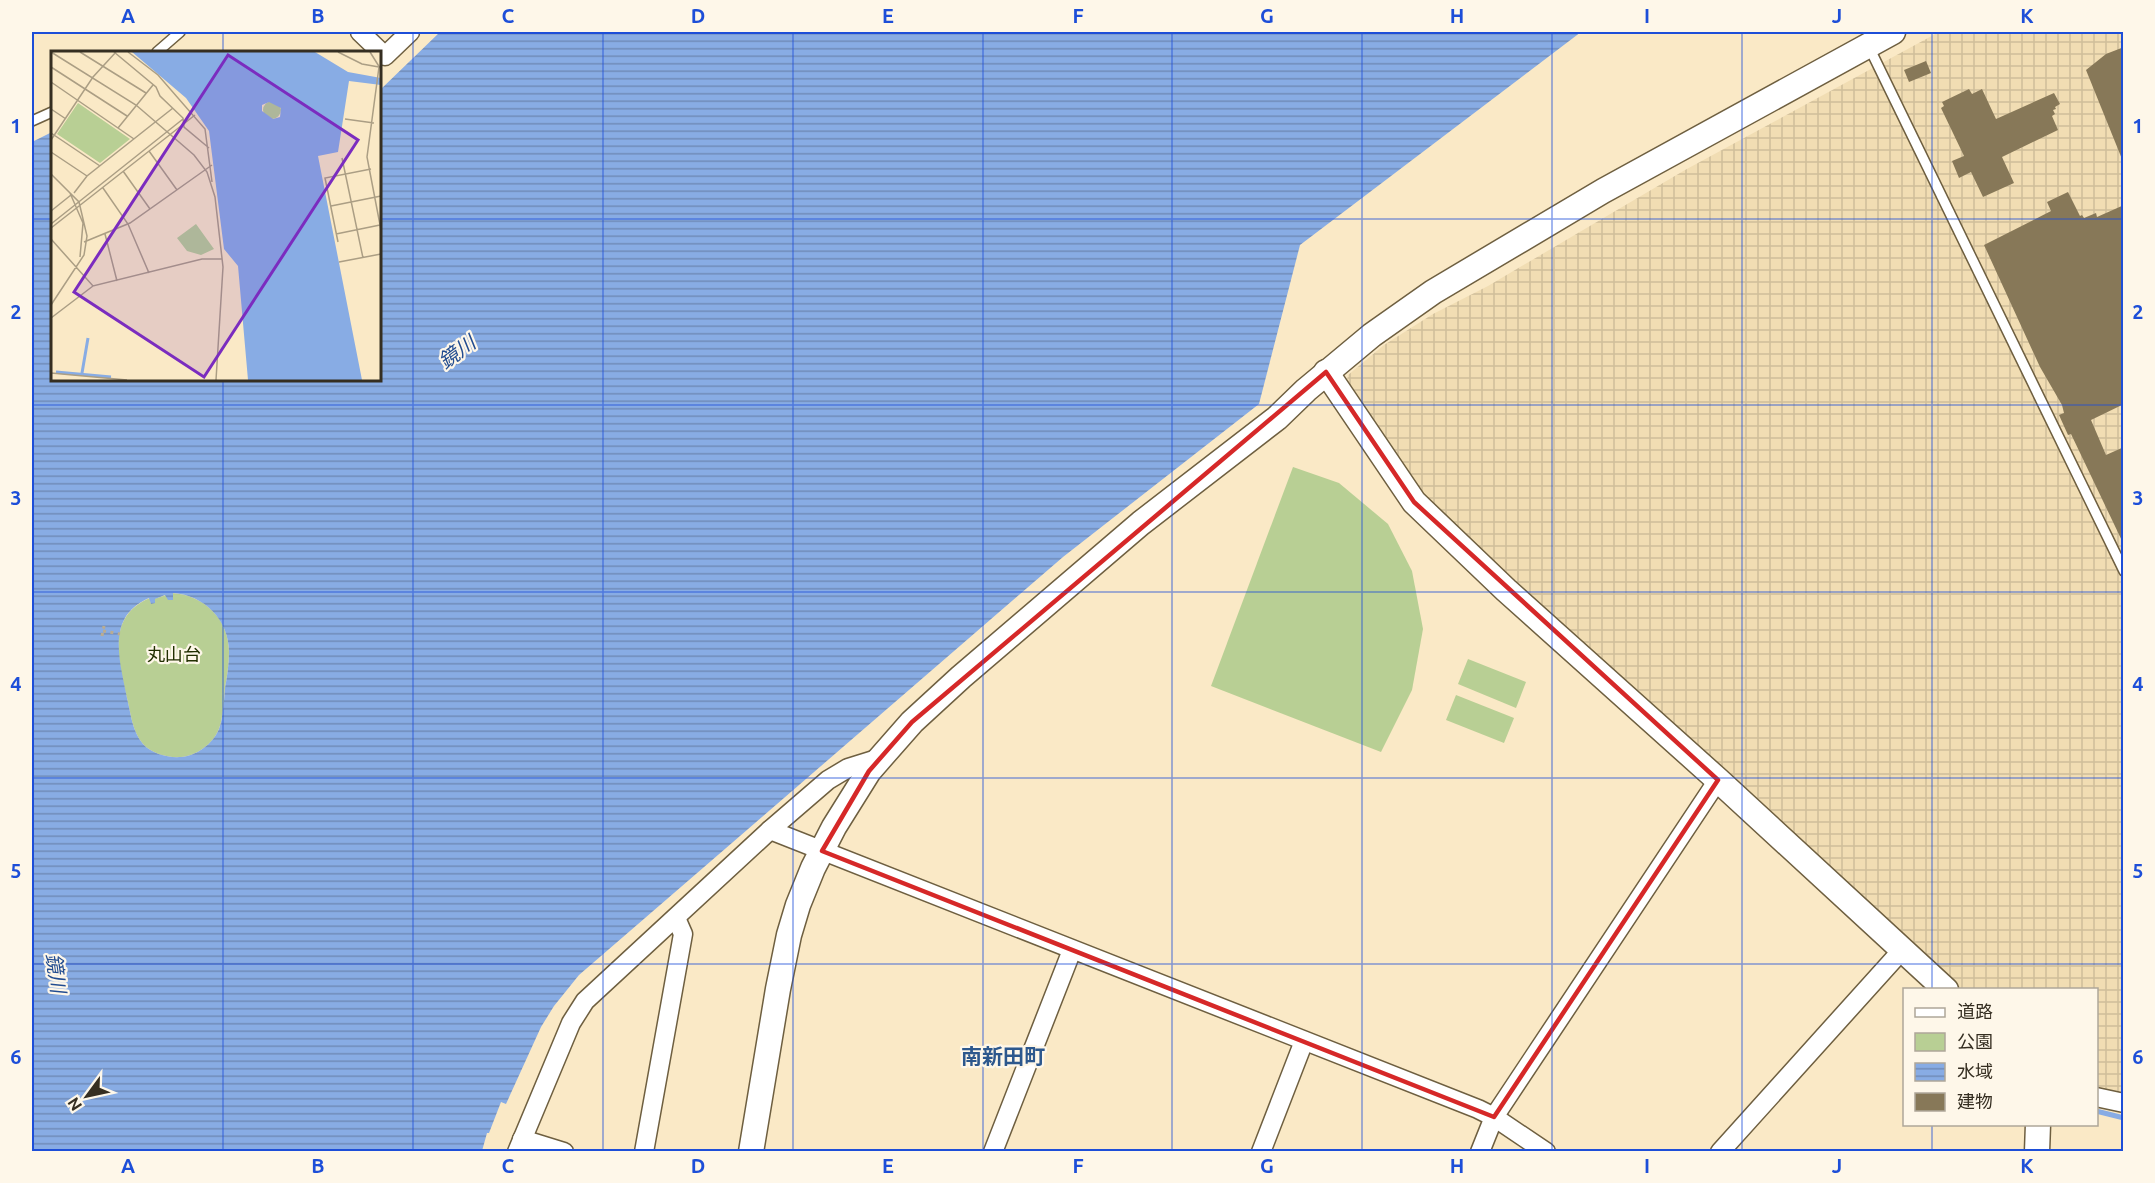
<svg xmlns="http://www.w3.org/2000/svg" width="2155" height="1183" viewBox="0 0 2155 1183" font-family="Ubuntu,'Noto Sans JP',sans-serif">
<defs>
<pattern id="industrial-grid" width="8" height="8" patternUnits="userSpaceOnUse" patternTransform="scale(1.5)"><rect width="8" height="8" fill="#f1ddb3"/><path d="M0 4h8M4 0v8" fill="none" stroke="#cfbe9a"/></pattern>
<pattern id="water-rules" width="6" height="5" patternUnits="userSpaceOnUse" patternTransform="scale(1.5)"><rect width="6" height="5" fill="#88ace4"/><path d="M0 2.5h6" fill="none" stroke="#708cb8"/></pattern>
</defs>
<rect width="100%" height="100%" fill="#fae9c6"/>
<path fill="url(#industrial-grid)" d="M1939,32h184v1064l-26,-7 -1,-99 -138,-1 -534,-489 -78,-115 2,-10 36,-30 49,-31 55,-28 197,-116z"/>
<g fill="#b8cf94">
<path d="M1293,467l46,16 49,41 24,47 11,58 -11,61 -31,62 -170,-66z"/>
<path d="M172,593c32,2 57,26 57,59 0,12 -2,24 -4,36 -1,12 -2,35 -8,45 -7,13 -22,23 -36,24 -13,1 -29,-3 -38,-13 -11,-13 -12,-30 -16,-46 -8,-37 -22,-81 23,-100l1,6 3,-5z"/>
<path d="M1468,659l58,23 -10,26 -58,-24z"/>
<path d="M1456,695l58,23 -10,25 -58,-23z"/>
</g>
<path fill="url(#water-rules)" fill-rule="evenodd" d="M440,32h1141l-281,213 -41,159 -196,153 -484,418 -25,31 -13,21 -35,77 -5,-2 -12,31h-2l-5,18h-450v-1009l20,-10v248h328v-290zM173,593c31,2 56,27 56,59 0,12 -2,25 -4,36 -1,12 -2,36 -8,45 -7,13 -22,23 -36,24 -13,1 -29,-3 -38,-13 -11,-13 -12,-30 -16,-46 -7,-37 -22,-81 22,-100l2,6 4,-1v-4l10,-4 3,5h5z"/>
<g fill="none" stroke-linecap="round" stroke-linejoin="round">
<path stroke="#88ace4" stroke-width="5" d="M2096,1111l28,7"/>
</g>
<g fill="#877858">
<path d="M2124,47v117l-38,-94 20,-16z"/>
<path d="M1926,61l5,12 -22,9 -5,-12z"/>
<path d="M1969,89l3,5 10,-5 14,30 58,-26 6,11 -5,3 1,2 -3,1 2,4 -3,2 6,14 -56,27 12,26 -31,14 -12,-25 -12,6 -7,-17 12,-5 -23,-48 3,-2 -2,-4z"/>
<path d="M2068,192l12,24 2,-1 2,3 12,-5 1,4 27,-12v199l-33,16 15,35 18,-8v98l-53,-111 -3,1 -9,-20 5,-2 -2,-8 -22,-38 -56,-122 67,-34 -4,-9z"/>
</g>
<g fill="none" stroke-linecap="round" stroke-linejoin="round">
<g stroke="#6e5f40" stroke-width="12">
<g id="lane">
<path d="M1869,47l255,524"/>
<path d="M157,52l23,-20"/>
<path d="M32,121l20,-9"/>
</g>
</g>
<g stroke="#6e5f40" stroke-width="21">
<g id="street">
<path d="M360,32l25,24 25,-24"/>
<path d="M770,830l708,279 16,8 52,35"/>
<path d="M2096,1097l28,6"/>
<path d="M522,1139l42,13"/>
<path d="M517,1152l54,-129 14,-22 185,-171 58,-50 20,-12 32,-10"/>
<path d="M644,1152l39,-218 -7,-16"/>
<path d="M993,1152l79,-202"/>
<path d="M1261,1152l43,-111"/>
<path d="M1480,1152l14,-35 224,-337"/>
<path d="M1720,1152l183,-203"/>
</g>
</g>
<g stroke="#6e5f40" stroke-width="27">
<g id="secondary">
<path d="M1326,372l88,130 92,88 212,190 228,210"/>
<path d="M751,1152l27,-163 11,-54 9,-30 15,-37 21,-41 35,-56 43,-49 49,-45 180,-154 136,-105 29,-28 66,-55 61,-43 170,-101 290,-159"/>
<path d="M2037,1152l1,-28"/>
</g>
</g>
<g stroke="#baac91" stroke-width="3" stroke-dasharray="3 4.5" stroke-linecap="butt">
<path d="M103,631l17,3"/>
<path d="M102,636l2,-10"/>
</g>
<use href="#lane" stroke="#fff" stroke-width="9"/>
<use href="#street" stroke="#fff" stroke-width="18"/>
<use href="#secondary" stroke="#fff" stroke-width="24"/>
</g>
<path fill="none" stroke="#d62828" stroke-width="4.5" stroke-linejoin="round" d="M1326,372l88,130 304,278 -224,337 -672,-266 47,-80 43,-49z"/>
<path fill="none" stroke="#1d4ed8" stroke-width="1.5" stroke-opacity="0.55" d="M223,32v20M413,32v1120M603,32v1120M793,32v1120M983,32v1120M1172,32v1120M1362,32v1120M1552,32v1120M1742,32v1120M1932,32v958M32,219h20M380,219h1744M223,380v772M32,405h2092M32,592h2092M32,778h2092M32,964h2092M1932,1124v28"/>
<g text-anchor="middle" stroke-width="4.5" stroke-linejoin="round" paint-order="stroke">
<g font-size="18" fill="#212f00" stroke="#fef7e9">
<text x="174" y="661">丸山台</text>
</g>
<g font-size="20" font-style="italic" fill="#224c90" stroke="#fef7e9">
<text transform="translate(457 352) rotate(-36)" y="7">鏡川</text>
<text transform="translate(56 973) rotate(82)" y="7">鏡川</text>
</g>
<g font-size="21" font-weight="bold" fill="#2d588d" stroke="#fef7e9">
<text x="1003" y="1064">南新田町</text>
</g>
</g>
<g transform="translate(51 51)">
<rect width="330" height="330" fill="#fae9c6"/>
<path d="M212 59a9 9 0 1 1 18 0a9 9 0 1 1-18 0ZM27,52l52,36 -30,24 -43,-29zM145,173l18,25 -13,6 -14,-4 -10,-13z" fill="#b8cf94"/>
<path d="M81,1h183l33,20 33,6v7l-32,-4 -11,71 -20,4 44,224h-114l-10,-114 -14,-17 -15,-118 -23,-33zM218,51l12,6 -1,9 -7,2 -11,-8v-6z" fill="#88ace4" fill-rule="evenodd"/>
<path fill="none" stroke="#88ace4" stroke-width="3" d="M5,321l55,5M31,322l6,-35"/>
<path fill="none" stroke="#ab9e84" stroke-width="1.5" d="M0,1l85,53 58,50 13,17 8,25 8,70 -7,113M29,1l66,41M63,1l42,35 4,9 23,22 1,9 25,21M77,1l30,23 47,54 7,53M287,1l24,12 17,3M319,1l10,16M0,16l76,49M328,16l-12,90 14,73M0,31l83,57M0,58l15,10M294,68l29,4M67,77l35,-43M0,82l49,33M0,89l42,-63 23,-25M98,100l28,39M0,101l36,24M291,107l21,100M72,120l27,38M0,123l28,28 8,34 -3,19 -33,50M52,137l25,36 21,49M19,142l13,30 -3,34M23,142l13,-17 86,-68M280,155l50,-10M0,160l20,-16M0,173l132,-105M0,177l144,-113M54,183l12,47M285,183l44,-9M0,188l42,47 109,-27h20M33,191l46,-19 82,-58M287,191l-13,-64 46,-9M288,211l42,-8M0,267l42,-32M0,322l76,7"/>
<path fill="#7b2cbf" fill-opacity="0.15" stroke="#7b2cbf" stroke-width="3" d="M177,4l130,85 -154,237 -130,-85z"/>
<rect width="330" height="330" fill="none" stroke="#352e21" stroke-width="3"/>
</g>
<rect width="2155" height="1183" fill="none" stroke="#fef7e9" stroke-width="66"/>
<rect x="1903" y="988" width="195" height="138" fill="#fef7e9" stroke="#aea799" stroke-width="1.5"/>
<rect x="1915" y="1008" width="30" height="9" fill="#ffffff" stroke="#aea799" stroke-width="1.5"/>
<text x="1957" y="1018" font-size="18" fill="#352e21">道路</text>
<rect x="1915" y="1033" width="30" height="18" fill="#b8cf94" stroke="#aea799" stroke-width="1.5"/>
<text x="1957" y="1048" font-size="18" fill="#352e21">公園</text>
<rect x="1915" y="1063" width="30" height="18" fill="url(#water-rules)" stroke="#aea799" stroke-width="1.5"/>
<text x="1957" y="1078" font-size="18" fill="#352e21">水域</text>
<rect x="1915" y="1093" width="30" height="18" fill="#877858" stroke="#aea799" stroke-width="1.5"/>
<text x="1957" y="1108" font-size="18" fill="#352e21">建物</text>
<g transform="translate(87 1096) rotate(237)" stroke="#fef7e9" stroke-width="4.5" paint-order="stroke">
<path d="M0-4.5L10 22L0 15L-10 22Z" fill="#352e21"/>
<text y="-9" font-size="16" font-weight="bold" text-anchor="middle" fill="#352e21">N</text>
</g>
<rect x="33" y="33" width="2089" height="1117" fill="none" stroke="#1d4ed8" stroke-width="2"/>
<g font-size="20" text-anchor="middle" font-weight="bold" fill="#1d4ed8">
<text x="128" y="23">A</text>
<text x="318" y="23">B</text>
<text x="508" y="23">C</text>
<text x="698" y="23">D</text>
<text x="888" y="23">E</text>
<text x="1078" y="23">F</text>
<text x="1267" y="23">G</text>
<text x="1457" y="23">H</text>
<text x="1647" y="23">I</text>
<text x="1837" y="23">J</text>
<text x="2027" y="23">K</text>
<text x="16" y="133">1</text>
<text x="2138" y="133">1</text>
<text x="16" y="319">2</text>
<text x="2138" y="319">2</text>
<text x="16" y="505">3</text>
<text x="2138" y="505">3</text>
<text x="16" y="691">4</text>
<text x="2138" y="691">4</text>
<text x="16" y="878">5</text>
<text x="2138" y="878">5</text>
<text x="16" y="1064">6</text>
<text x="2138" y="1064">6</text>
<text x="128" y="1173">A</text>
<text x="318" y="1173">B</text>
<text x="508" y="1173">C</text>
<text x="698" y="1173">D</text>
<text x="888" y="1173">E</text>
<text x="1078" y="1173">F</text>
<text x="1267" y="1173">G</text>
<text x="1457" y="1173">H</text>
<text x="1647" y="1173">I</text>
<text x="1837" y="1173">J</text>
<text x="2027" y="1173">K</text>
</g>
</svg>
